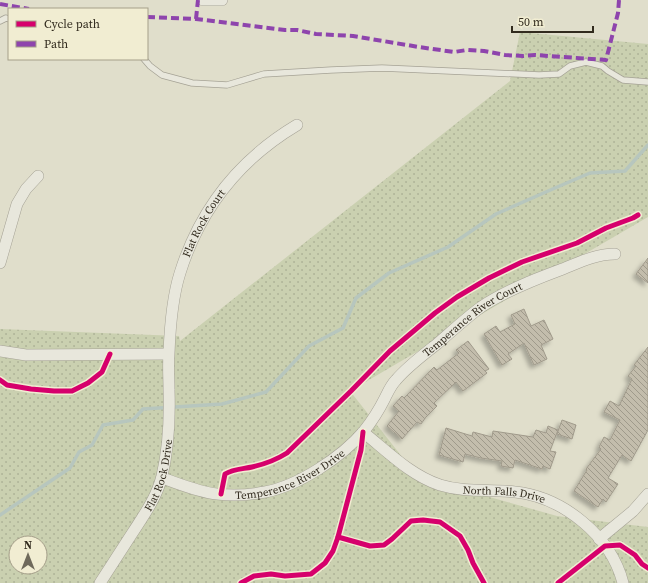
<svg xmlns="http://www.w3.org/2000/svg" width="648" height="583" viewBox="0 0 648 583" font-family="'Source Serif 4',serif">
<defs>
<pattern id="grass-dots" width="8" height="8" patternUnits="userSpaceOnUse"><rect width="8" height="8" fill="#cad0b0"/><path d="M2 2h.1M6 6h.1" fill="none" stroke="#aeb397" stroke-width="1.8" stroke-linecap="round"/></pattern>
<pattern id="building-back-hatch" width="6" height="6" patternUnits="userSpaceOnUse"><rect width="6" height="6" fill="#c3bdac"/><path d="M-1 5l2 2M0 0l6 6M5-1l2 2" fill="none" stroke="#9f9a8b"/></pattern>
<filter id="shadow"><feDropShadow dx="-3.5" dy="3.5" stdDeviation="2" flood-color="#0004"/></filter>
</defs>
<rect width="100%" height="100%" fill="#e0decb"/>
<path fill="url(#grass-dots)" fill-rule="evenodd" d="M520,32l128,12v173l-298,174 68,86 139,39 91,11v56h-648v-254l179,7 1,5 330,-260zM16,543h24v24h-24z"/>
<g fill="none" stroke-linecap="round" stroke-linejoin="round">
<path stroke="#b7c6be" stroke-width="3.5" d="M0,515l70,-47 9,-16 13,-7 11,-20 30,-5 10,-11 79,-5 44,-12 43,-46 34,-18 13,-30 33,-25 59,-26 48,-33 59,-26 35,-15 35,-2 23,-26"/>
</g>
<g fill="url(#building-back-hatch)" stroke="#a09a8b" filter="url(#shadow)">
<path d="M648,258v25l-12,-9z"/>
<path d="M524,309l7,17 13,-6 9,19 -12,6 6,14 -13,6 -10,-22 -16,11 4,5 -10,6 -18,-31 12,-8 4,6 15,-8 -4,-9z"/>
<path d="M468,341l21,28 -4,2 2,2 -24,18 -7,-9 -22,21 3,3 -11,11 -5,7 -4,-2 -15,17 -15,-13 12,-15 -6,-5 9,-10 2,2 30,-31 3,3 22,-17 -3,-3z"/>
<path d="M648,347v83l-17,31 -9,-6 -14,23 10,6 -12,18 -3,-3 -5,8 -24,-16 13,-21 -1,-1 15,-20 -2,-2 5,-10 6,3 10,-20 -16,-8 6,-11 9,5 13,-27 -4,-3 8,-10 -2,-1z"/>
<path d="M562,420l14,5 -4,14 -15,-5z"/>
<path d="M548,426l10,4 -8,21 6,1 -6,17 -7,-3 -1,3 -27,-9 -2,8 -12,-2 1,-5 -21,-3 -16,-4 -2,8 -24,-7 7,-27 26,8 1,-4 19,5 1,-6 40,6 3,-7 10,3z"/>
</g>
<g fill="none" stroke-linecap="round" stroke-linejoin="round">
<g stroke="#a5a295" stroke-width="7">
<g id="service">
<path d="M0,21l6,-3 3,1"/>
<path d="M144,59l6,7 12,9 30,8 35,2 37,-11 67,-4 51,-2 157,7 20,-1 11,-8 16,-4 16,4 6,5 15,9 25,2"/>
</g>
</g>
<g stroke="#a5a295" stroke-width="12">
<g id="minor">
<path d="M203,0h19"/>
<path d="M0,263l17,-59 9,-15 12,-13"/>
<path d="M0,351l26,4 142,-1"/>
<path id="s1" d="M363,432c24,19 47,43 77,53 26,8 49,4 75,7 48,5 96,44 108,91"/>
<path id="s2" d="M162,478c18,6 36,14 55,16 16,2 32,1 48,-2 33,-6 77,-35 99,-61 8,-10 15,-21 21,-33 3,-6 6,-13 11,-18 12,-14 27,-25 41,-36 14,-12 29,-26 44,-37 24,-16 52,-27 79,-37 18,-7 35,-16 55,-16"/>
<path d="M599,539l34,-28 15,-17"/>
<path id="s3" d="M100,583c11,-17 22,-34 33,-51 11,-17 24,-35 29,-56 7,-30 8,-56 7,-86 0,-12 -1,-25 0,-37 1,-26 3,-55 11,-80 20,-64 60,-114 117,-148"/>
</g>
</g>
<use href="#service" stroke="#e8e7dc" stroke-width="5.5"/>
<use href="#minor" stroke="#e8e7dc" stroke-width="11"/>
<g stroke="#8e44ad" stroke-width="4" stroke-dasharray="8 4" stroke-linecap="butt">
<path d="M0,4l29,5"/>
<path d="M147,17l49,2 89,11h12l19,4 37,2 66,11 35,5 13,-2 17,1 21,4 18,1 12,-1 71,5 12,-47 1,-13"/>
<path d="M196,19l2,-19"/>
</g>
<g stroke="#f1edd2" stroke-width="8">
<g id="cycleway">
<path d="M0,380l7,5 24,4 23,2h18l16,-8 14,-11 8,-18"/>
<path d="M221,494l4,-20c8,-5 18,-5 27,-7 13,-3 24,-7 35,-14l64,-62 39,-40 45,-38 22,-16 32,-19 33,-16 55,-19 29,-15 27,-10 5,-3"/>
<path d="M338,537l32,9 14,-1 8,-6 19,-18 12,-1 17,2 20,14 8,14 5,13 11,20"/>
<path d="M241,583l13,-7 17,-2 14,2 26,-2 14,-11 8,-12 5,-14 23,-87 2,-18"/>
<path d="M558,583l47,-37 15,-1 15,10 7,9 6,4"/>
</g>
</g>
<use href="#cycleway" stroke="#d6006c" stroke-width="5"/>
</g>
<g text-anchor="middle" stroke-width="4" stroke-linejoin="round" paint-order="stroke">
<g font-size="11" fill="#322b1e" stroke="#f1edd2">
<text dy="4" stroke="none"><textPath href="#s3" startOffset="384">Flat Rock Court</textPath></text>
<text dy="4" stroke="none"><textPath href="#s2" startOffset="382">Temperance River Court</textPath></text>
<text dy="4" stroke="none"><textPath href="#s2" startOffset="135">Temperence River Drive</textPath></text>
<text dy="4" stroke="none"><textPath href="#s3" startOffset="124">Flat Rock Drive</textPath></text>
<text dy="4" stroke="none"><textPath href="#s1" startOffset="159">North Falls Drive</textPath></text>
</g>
</g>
<rect x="8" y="8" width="140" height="52" fill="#f1edd2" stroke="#a59f8a"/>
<rect x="16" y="21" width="20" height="6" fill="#d6006c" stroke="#a59f8a"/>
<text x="44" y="28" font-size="12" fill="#322b1e">Cycle path</text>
<rect x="16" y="41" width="20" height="6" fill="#8e44ad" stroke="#a59f8a"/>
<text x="44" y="48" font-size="12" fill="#322b1e">Path</text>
<g transform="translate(28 555)"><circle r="19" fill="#f1edd2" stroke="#a59f8a"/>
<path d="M0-3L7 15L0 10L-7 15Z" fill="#6f6a5b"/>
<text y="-6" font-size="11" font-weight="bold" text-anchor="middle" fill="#322b1e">N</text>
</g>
<path d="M512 26v6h81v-6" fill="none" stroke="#322b1e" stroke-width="2"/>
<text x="518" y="26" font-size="12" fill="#322b1e" stroke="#f1edd2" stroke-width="3" paint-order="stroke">50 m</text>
</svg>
